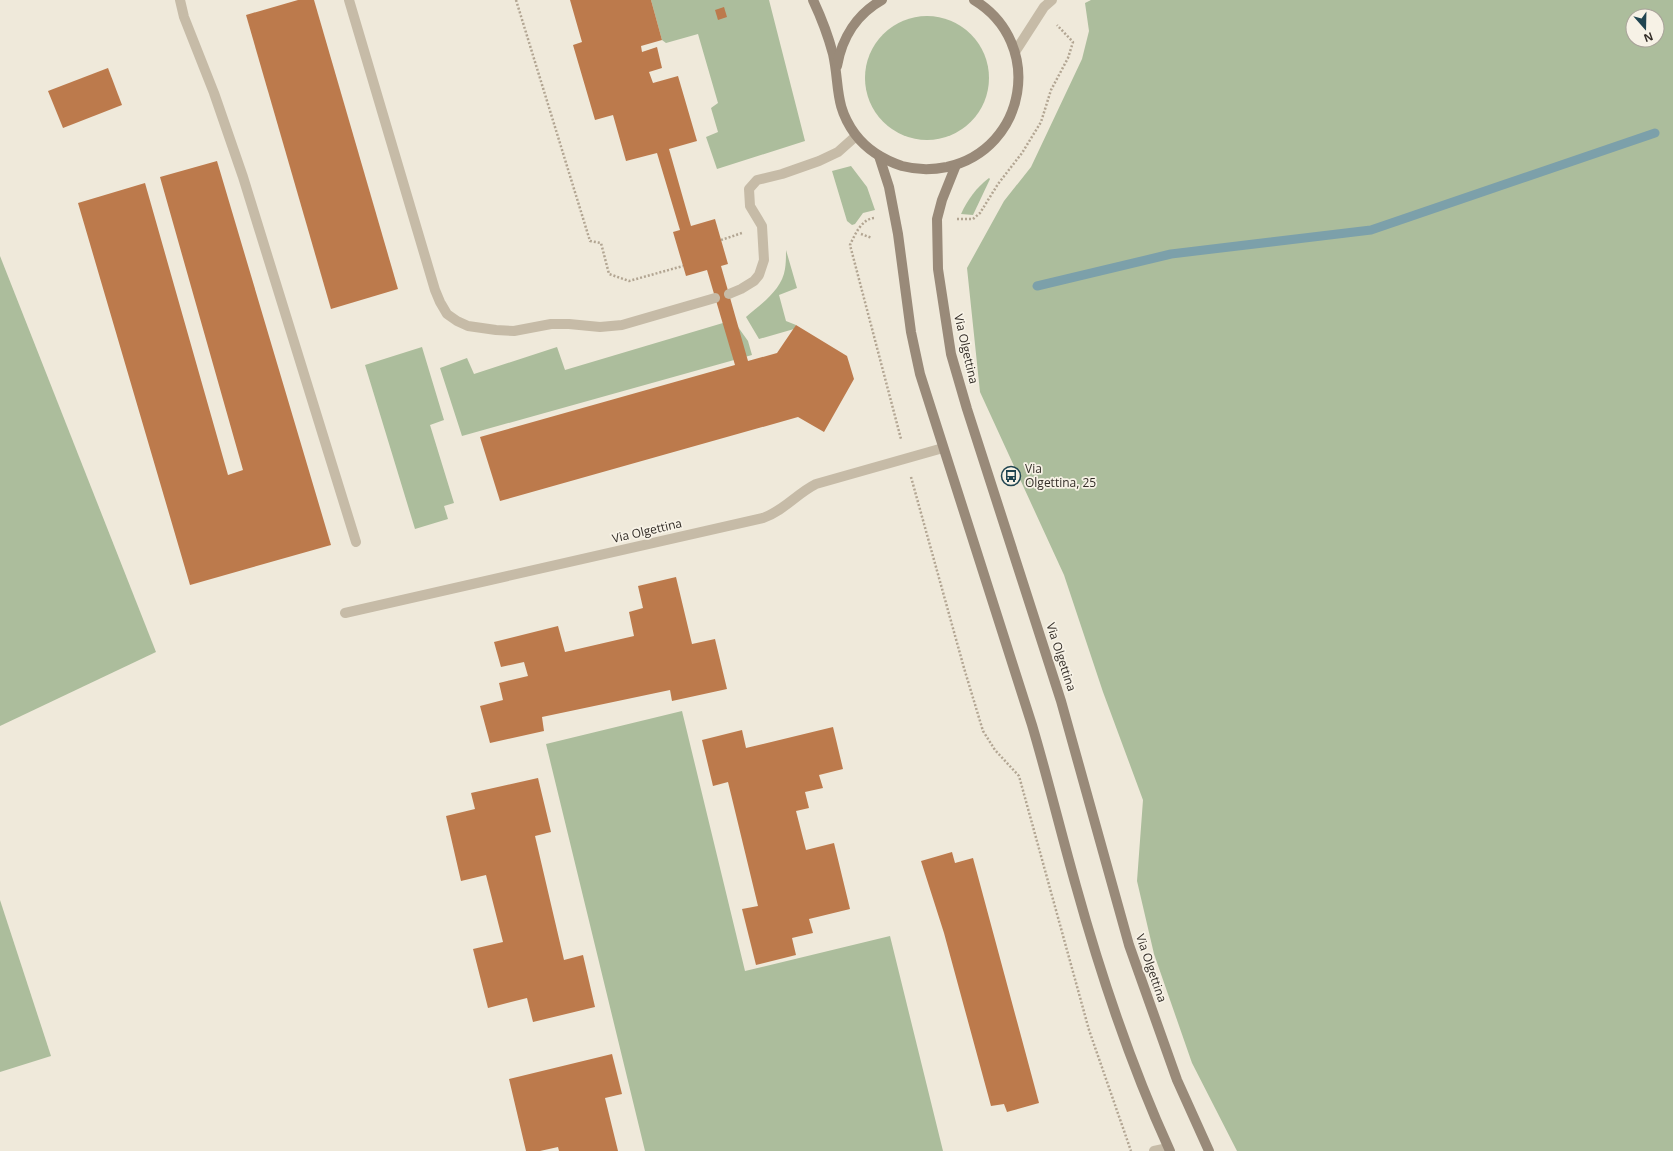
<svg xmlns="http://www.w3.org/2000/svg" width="1673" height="1151" viewBox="0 0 1673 1151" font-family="'Open Sans',sans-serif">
<rect width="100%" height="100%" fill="#efe9da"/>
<g fill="#acbd9c" fill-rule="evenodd">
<path d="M651,0h118l36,141 -88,28 -11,-32 12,-5 -7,-24 7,-5 -20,-69 -32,9 -4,-3z"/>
<path d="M1091,0h582v1151h-436l-45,-88 -38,-109 -17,-73 6,-81 -40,-108 -39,-117 -84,-183 -13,-124 37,-67 27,-34 51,-108 7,-28 -4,-28zM1633,16h24v24h-24z"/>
<circle cx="927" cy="78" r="62"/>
<path d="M851,166l16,21 8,23 -12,3 -8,11 -3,1 -5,-4 -15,-50z"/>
<path d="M989,178l1,1 -17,36 -12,-1c7,-15 15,-26 28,-36z"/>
<path d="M786,250l11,38 -18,7 7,26 10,4 -2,4 -35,10 -13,-22c15,-13 36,-27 39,-48 1,-6 1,-13 1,-19z"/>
<path d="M0,256l156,396 -156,74z"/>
<path d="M733,320l15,21 4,14 -290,81 -22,-68 27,-10 7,16 83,-27 8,23z"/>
<path d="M422,347l22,73 -14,5 24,78 -10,3 4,13 -33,10 -50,-164z"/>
<path d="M682,711l63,260 145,-35 53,215h-298l-99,-407z"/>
<path d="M0,900l51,156 -51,16z"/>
</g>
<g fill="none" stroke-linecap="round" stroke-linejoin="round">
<path stroke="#7ca0aa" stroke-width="9" d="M1037,286l134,-32 200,-24 284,-97"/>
</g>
<g fill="#bc7a4c">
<path d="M298,0h16l84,289 -67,20 -85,-294z"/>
<path d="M570,0h81l11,40 -21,6 1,6 15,-5 5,21 -13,4 4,11 25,-7 19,65 -28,8 22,77 24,-7 13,45 -7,2 27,95 29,-8 19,-28 51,31 7,23 -30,53 -26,-15 -298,84 -20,-64 255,-72 -28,-95 -21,6 -13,-44 7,-2 -23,-77 -31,8 -13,-46 -18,5 -22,-75 9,-3z"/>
<path d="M724,7l3,10 -9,3 -3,-10z"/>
<path d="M108,68l14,37 -59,23 -15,-37z"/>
<path d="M217,161l114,384 -141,40 -112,-382 67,-20 83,292 15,-5 -83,-293z"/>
<path d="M676,577l16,67 23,-5 12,50 -55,12 -2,-11 -128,27 2,14 -54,12 -10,-37 23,-6 -4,-17 29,-7 -4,-14 -23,5 -7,-25 64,-16 7,26 69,-16 -5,-24 14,-4 -5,-22z"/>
<path d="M833,727l10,42 -24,6 4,13 -18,4 4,16 -13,3 10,39 28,-7 16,66 -41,10 4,14 -21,5 4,17 -40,10 -14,-56 16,-3 -30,-124 -15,4 -11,-46 40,-10 4,18z"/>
<path d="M538,778l13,54 -16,4 29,124 19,-5 12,52 -62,15 -6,-24 -39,10 -15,-59 30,-7 -17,-67 -25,6 -15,-65 29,-7 -4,-16z"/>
<path d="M952,852l3,11 18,-5 66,245 -32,9 -3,-8 -13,2 -47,-173 -23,-72z"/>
<path d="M612,1054l10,40 -17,4 13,53h-59l-1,-4 -18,4h-14l-17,-72z"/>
</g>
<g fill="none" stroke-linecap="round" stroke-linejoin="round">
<g stroke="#b2a592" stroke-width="2.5" stroke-dasharray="2 2" stroke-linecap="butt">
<path d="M516,0l74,241 11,2 8,31 20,7 54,-15"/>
<path d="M874,218c-12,1 -19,16 -24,27l51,194"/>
<path d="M957,219h16l7,-6 18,-29 24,-31 19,-31 10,-32 17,-32 5,-16 -16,-17"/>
<path d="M861,234l11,4"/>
<path d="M721,240l21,-7"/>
<path d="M911,477l53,191 19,63 12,19 24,26 70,254 42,121"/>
</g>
<g stroke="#c6bba7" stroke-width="10">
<path d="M180,0l4,17 30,76 29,84 113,365"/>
<path d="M349,0l86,290 5,12 7,12 10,7 11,5 28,4 18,1 37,-7h18l31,3 22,-2 93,-27"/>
<path d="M729,294l12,-5 13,-8 5,-6 5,-15 -2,-34 -12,-20 -1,-17 8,-9 25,-6 37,-13 19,-9 18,-16"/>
<path d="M345,613l418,-95c22,-8 33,-24 53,-34l127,-36"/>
<path d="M1154,1151l14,-3"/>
</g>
<path stroke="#c6bba7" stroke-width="10" d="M1015,52l29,-45 8,-7"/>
<g stroke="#998a79" stroke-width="10">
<path d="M813,0c8,17 15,35 20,54 7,32 1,51 22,80 12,16 29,26 47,32 15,4 30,4 45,1 80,-18 98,-124 27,-167"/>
<path d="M837,66c5,-28 20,-52 45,-66"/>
<path d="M879,156l10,31 9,47 13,98 9,42 112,351c16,54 29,108 44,161 25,90 55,180 94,265"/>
<path d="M956,165l-14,35 -5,19 1,50 13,85 16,55 94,292 68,244 48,135 32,71"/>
</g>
</g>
<defs>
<g id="bus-ring" transform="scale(1)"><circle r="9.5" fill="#f7f2e6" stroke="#204551" stroke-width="1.5"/><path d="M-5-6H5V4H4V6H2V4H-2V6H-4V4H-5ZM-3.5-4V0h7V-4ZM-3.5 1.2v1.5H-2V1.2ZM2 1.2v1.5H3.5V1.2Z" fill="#204551"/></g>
</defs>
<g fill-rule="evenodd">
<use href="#bus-ring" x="1011" y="476"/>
</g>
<g text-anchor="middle" stroke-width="3.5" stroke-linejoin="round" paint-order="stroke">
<g font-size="12" fill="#332d27" stroke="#f7f2e6">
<text transform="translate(966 349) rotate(77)" y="4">Via Olgettina</text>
<text transform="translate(647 531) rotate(-13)" y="4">Via Olgettina</text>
<text transform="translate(1061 657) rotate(72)" y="4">Via Olgettina</text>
<text transform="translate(1151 968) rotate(71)" y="4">Via Olgettina</text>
</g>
<g font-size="12" fill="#332d27" stroke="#f7f2e6" text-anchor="start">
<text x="1025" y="473">Via<tspan x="1025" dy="14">Olgettina, 25</tspan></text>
</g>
</g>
<g transform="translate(1645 28) rotate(160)"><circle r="19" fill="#f7f2e6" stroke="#a9a39a"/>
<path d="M0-3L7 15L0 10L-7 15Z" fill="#204551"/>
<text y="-6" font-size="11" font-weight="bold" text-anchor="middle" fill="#332d27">N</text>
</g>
</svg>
